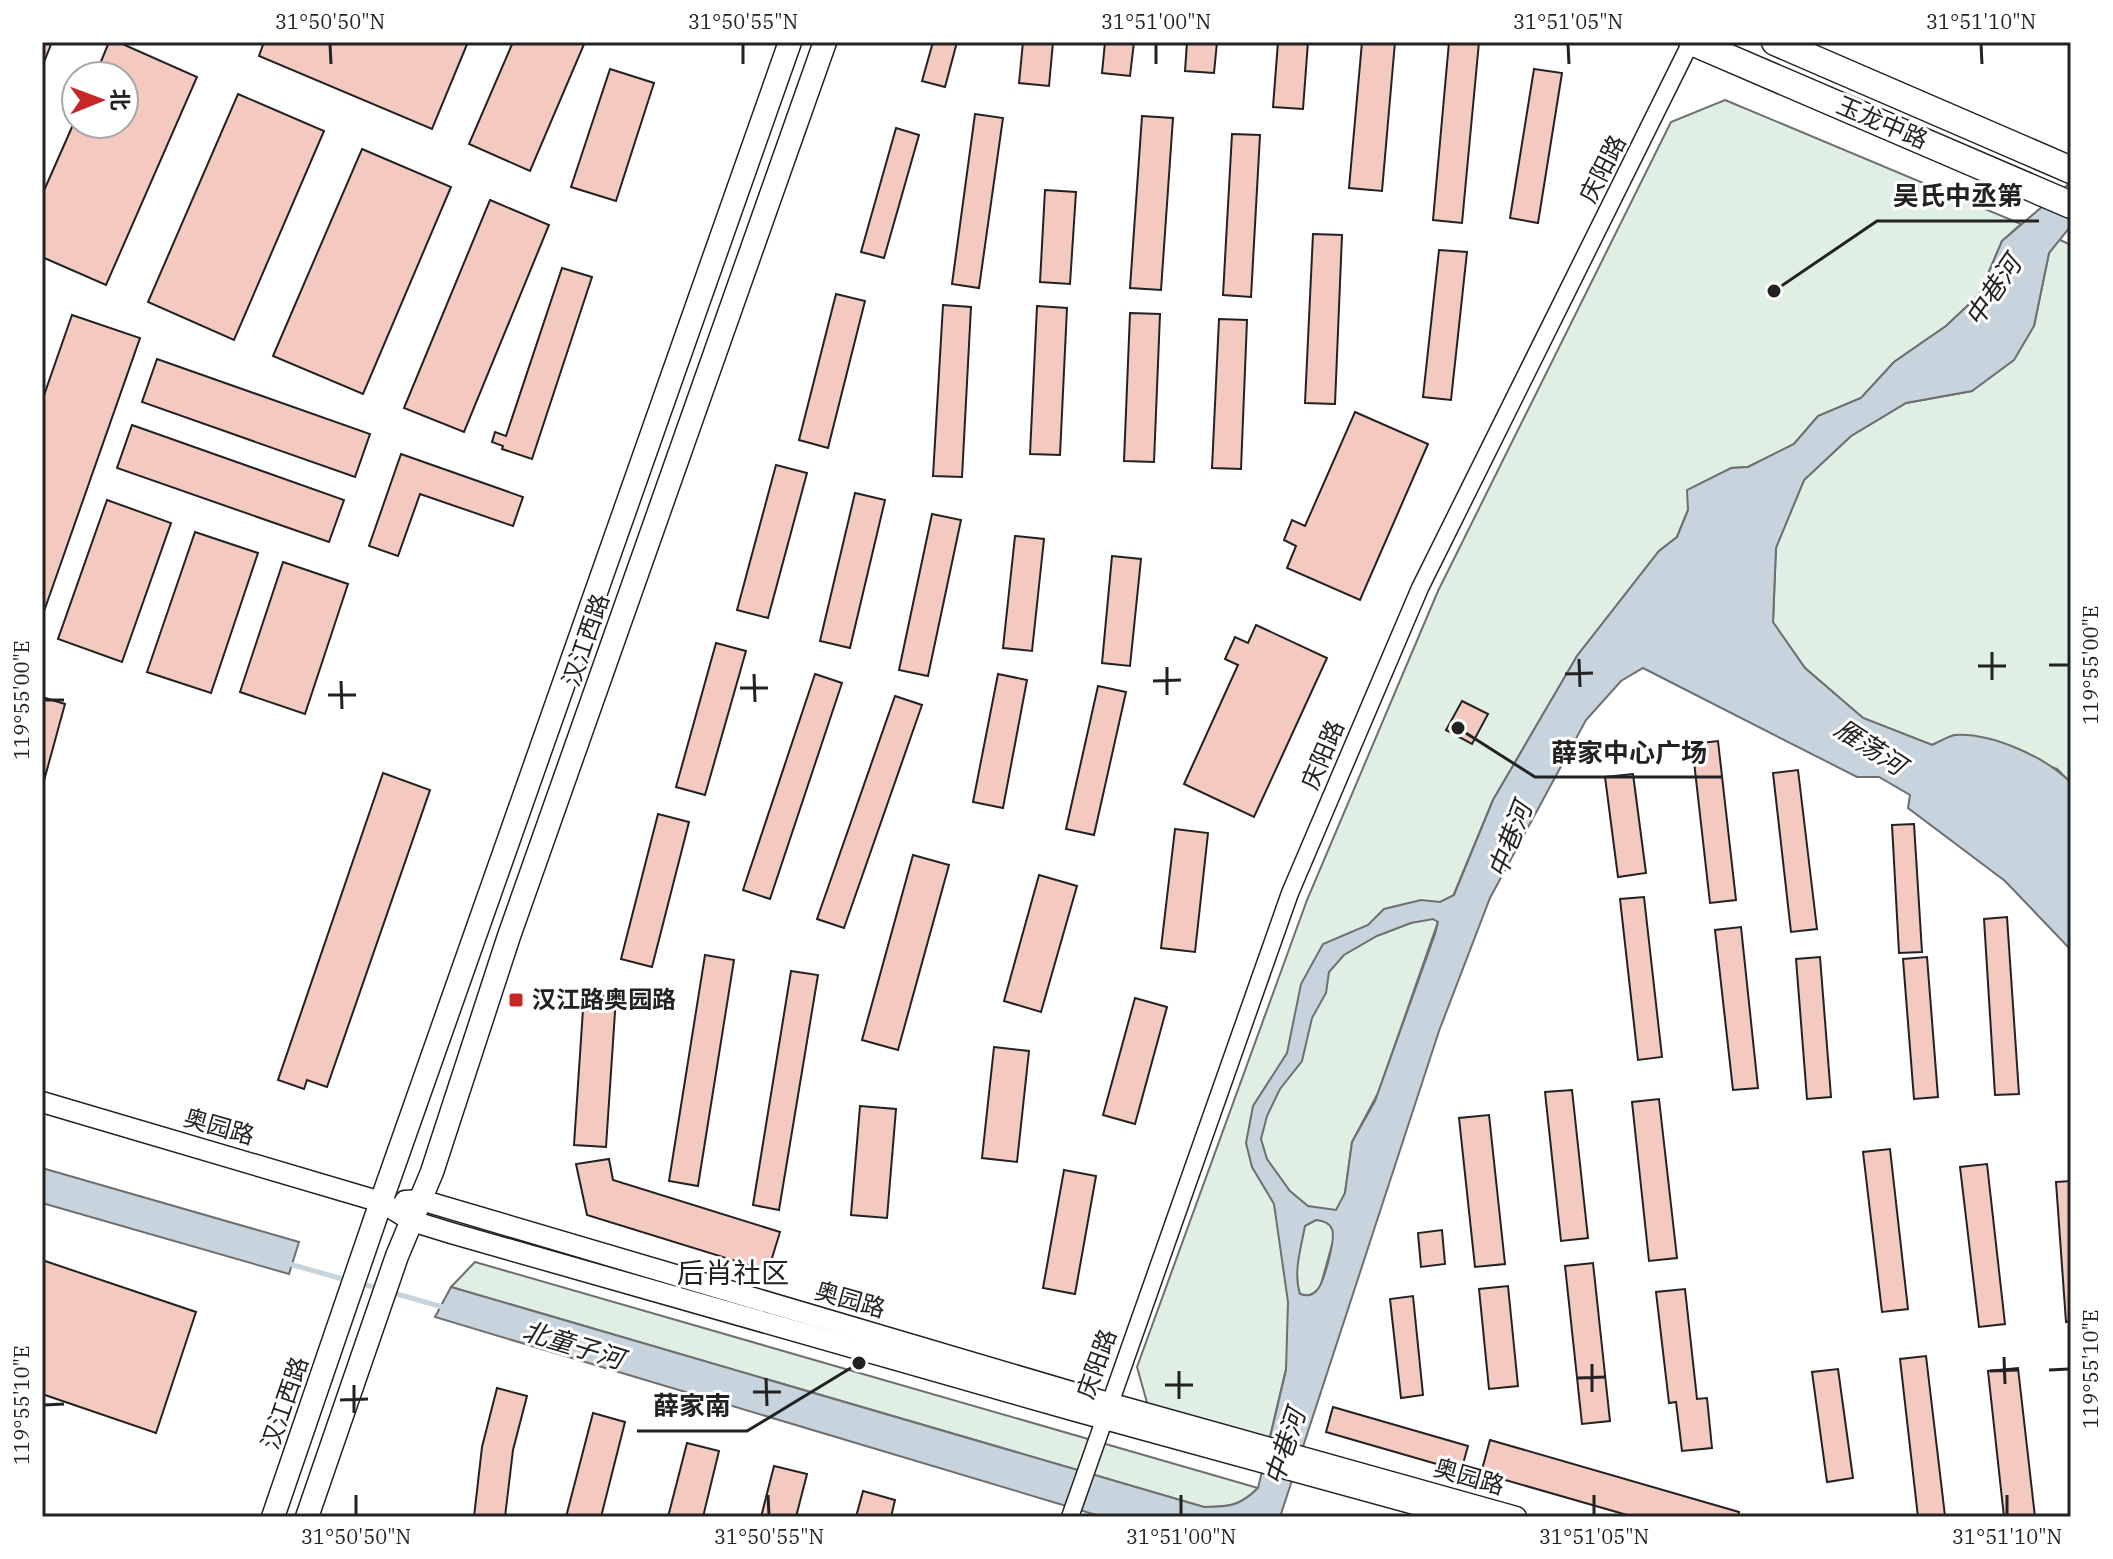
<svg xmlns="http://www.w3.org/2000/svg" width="2113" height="1559" viewBox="0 0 2113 1559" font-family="'IBM Plex Serif','Noto Sans SC',serif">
<rect width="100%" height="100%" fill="#fff"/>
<g fill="#e0efe3" stroke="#6f6f6f" stroke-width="2">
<path d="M1725,100l296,124 -19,17 -23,54 -33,31 -52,36 -33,36 -43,18 -24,28 -46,23 -17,1 -43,42 -11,27 -18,14 -82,105 -84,144 -39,94 -16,28 -60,171 -26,49 -7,51 -8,18 -4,30 -13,47 -34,81 -17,72 -121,-35 -11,-39 170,-467 131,-309 233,-469z"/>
<path d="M2058,239l13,6v538l-14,-14 -103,-34 -22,10 -69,-27 -58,-50 -32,-45 3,-76 28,-67 47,-44 55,-33 66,-12 62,-65 15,-73z"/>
<path d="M475,1262l783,226c-18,18 -29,19 -54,19l-753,-220z"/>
</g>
<g fill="#c7d3dd" stroke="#6f6f6f" stroke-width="2" fill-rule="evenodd">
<path d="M2071,182v44l-22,27 -15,73 -20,34 -42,31 -66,12 -55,33 -47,44 -28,68 -3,74 32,46 58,50 69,27c7,-3 16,-9 23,-10 37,-2 91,22 116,48v167l-66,-69 -97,-73 2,-13 -31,-18h-22l-214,-109 -22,13 -35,39 -96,178 -51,133 -159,486h-177l-668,-200 16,-30 753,220c25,0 36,-1 54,-19l28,-118 2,-68 -14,-98 -22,-37 -6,-24 7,-37 34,-53 14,-69 22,-40 45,-19 16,-16 37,-9 19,2 14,-7 39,-95 84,-144 82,-105 18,-14 11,-27 -1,-20 44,-22 17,-1 46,-23 24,-28 43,-18 33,-36 52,-36 33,-31 23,-54zM1433,919l5,3 -3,12 -60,167 -23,41 -7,51 -9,17 -28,-4 -18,-15 -23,-32 -6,-20 6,-23 13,-27 22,-28 10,-43 14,-25 3,-21 15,-17 33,-19 34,-13zM1316,1220c6,1 13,2 16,9 4,9 -8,54 -15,61 -5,6 -10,6 -17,4 -7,-22 1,-46 5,-68z"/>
<path d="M42,1168l257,74 -10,32 -247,-71z"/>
</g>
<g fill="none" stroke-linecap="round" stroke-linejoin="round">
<g stroke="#c7d3dd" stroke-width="5">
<path d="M286,1263l60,17"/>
<path d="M359,1283l22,6"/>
<path d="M390,1292l56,16"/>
</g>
</g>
<g fill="#f3c9c0" stroke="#222" stroke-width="2">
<path d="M42,42h10l-10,25z"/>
<path d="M109,42h9l79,35 -91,208 -64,-28v-62l34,-77v6h48v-48h-29z"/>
<path d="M264,42h204l-36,87 -173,-73z"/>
<path d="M513,42h72l-55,129 -61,-27z"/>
<path d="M933,42h24l-12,45 -23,-6z"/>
<path d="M1023,42h30l-4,44 -30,-3z"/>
<path d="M1105,42h29l-4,34 -28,-3z"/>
<path d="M1187,42h30l-3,31 -29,-2z"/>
<path d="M1278,42h30l-5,67 -30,-2z"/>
<path d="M1362,42h33l-13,149 -33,-3z"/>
<path d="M1449,42h30l-17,181 -29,-3z"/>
<path d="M610,69l44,14 -38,118 -45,-14z"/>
<path d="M1534,69l28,4 -24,150 -28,-5z"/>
<path d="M238,94l86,37 -90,209 -86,-38z"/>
<path d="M975,114l28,4 -24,170 -27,-4z"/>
<path d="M1142,116l31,2 -12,172 -31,-2z"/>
<path d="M896,128l23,7 -35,123 -23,-6z"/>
<path d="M1232,134l28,1 -9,162 -28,-2z"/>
<path d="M362,149l89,38 -88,207 -90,-38z"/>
<path d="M1045,190l31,2 -6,92 -30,-2z"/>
<path d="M490,200l59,25 -85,207 -60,-24z"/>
<path d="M1313,234l29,1 -7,169 -30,-1z"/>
<path d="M1439,250l28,2 -16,148 -28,-3z"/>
<path d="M562,268l30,9 -60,182 -30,-10 1,-3 -11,-4 3,-10 11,4z"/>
<path d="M836,294l29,7 -37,147 -29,-8z"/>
<path d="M943,305l28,2 -9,170 -29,-1z"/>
<path d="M1037,306l30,2 -7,147 -30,-1z"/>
<path d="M1130,313l30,1 -6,148 -30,-1z"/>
<path d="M72,315l68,23 -98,279v-216z"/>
<path d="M1219,319l28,1 -6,149 -29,-1z"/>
<path d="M157,359l213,75 -15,43 -213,-75z"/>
<path d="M1355,412l73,32 -68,156 -73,-32 9,-22 -12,-6 8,-20 13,6z"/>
<path d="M132,425l212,75 -15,42 -212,-74z"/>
<path d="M401,454l122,43 -10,29 -93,-32 -22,62 -29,-10z"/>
<path d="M776,465l31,8 -39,145 -31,-8z"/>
<path d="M855,493l30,7 -35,148 -30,-7z"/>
<path d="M107,500l64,23 -49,139 -64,-23z"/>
<path d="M932,514l29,6 -33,156 -29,-6z"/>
<path d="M195,532l63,21 -47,140 -64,-21z"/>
<path d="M1015,536l29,3 -12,112 -29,-3z"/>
<path d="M1112,556l29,3 -11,107 -28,-3z"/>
<path d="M283,562l65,22 -43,130 -65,-22z"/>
<path d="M1256,625l71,33 -73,159 -70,-33 54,-119 -13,-6 10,-22 13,6z"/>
<path d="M716,643l30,8 -41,144 -29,-8z"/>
<path d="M815,674l27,9 -72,216 -27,-9z"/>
<path d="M998,674l29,6 -24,128 -30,-6z"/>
<path d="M1098,686l28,6 -32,143 -28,-6z"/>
<path d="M895,696l27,9 -78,223 -27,-9z"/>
<path d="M42,697l23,7 -23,84z"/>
<path d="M1462,701l26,13 -16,30 -26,-14z"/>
<path d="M1718,741l18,159 -26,3 -18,-159z"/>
<path d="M1798,770l19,159 -26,3 -18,-159z"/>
<path d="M383,773l47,17 -103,297 -20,-7 -3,9 -26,-9z"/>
<path d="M1633,774l13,99 -28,4 -13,-100z"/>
<path d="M658,814l31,8 -37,145 -31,-8z"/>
<path d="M1914,824l8,128 -23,1 -7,-128z"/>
<path d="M1175,829l33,4 -13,119 -34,-4z"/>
<path d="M913,855l36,10 -51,185 -36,-10z"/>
<path d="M1039,875l38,11 -36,126 -37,-11z"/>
<path d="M1644,897l18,160 -24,3 -18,-161z"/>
<path d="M2007,917l12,177 -24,1 -11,-176z"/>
<path d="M1741,927l17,161 -25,2 -18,-160z"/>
<path d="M705,955l29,5 -36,226 -29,-5z"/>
<path d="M1820,957l11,140 -24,2 -11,-140z"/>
<path d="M1927,957l11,140 -24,2 -11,-140z"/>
<path d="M791,971l27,4 -39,235 -26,-5z"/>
<path d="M584,994l32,3 -10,150 -32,-2z"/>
<path d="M1135,998l32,9 -32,117 -32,-9z"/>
<path d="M994,1047l35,4 -12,111 -35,-4z"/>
<path d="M1572,1090l16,148 -27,3 -16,-149z"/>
<path d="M1659,1099l18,159 -28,3 -17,-159z"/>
<path d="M860,1106l36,3 -9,109 -36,-3z"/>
<path d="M1489,1115l16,149 -30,3 -16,-149z"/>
<path d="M1890,1149l18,160 -26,3 -19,-160z"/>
<path d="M609,1159l4,21 167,52 -12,39 -181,-56 -11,-51z"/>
<path d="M1987,1164l18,160 -26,3 -19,-160z"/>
<path d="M1064,1170l32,6 -21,118 -32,-6z"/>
<path d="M2071,1181v140l-5,1 -10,-140z"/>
<path d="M1442,1230l3,34 -24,3 -3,-34z"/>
<path d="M42,1260l154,52 -40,121 -114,-39z"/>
<path d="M1593,1263l17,158 -28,3 -17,-158z"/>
<path d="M1508,1286l10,100 -29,3 -10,-100z"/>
<path d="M1685,1289l12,110 10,-1 5,50 -30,3 -6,-49 -7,1 -13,-111z"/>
<path d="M1413,1296l10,99 -22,3 -11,-99z"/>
<path d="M1926,1356l19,160 -8,1h-19l-18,-158z"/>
<path d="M2018,1368l17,149h-31l-16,-146z"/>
<path d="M1838,1369l15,109 -26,4 -15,-110z"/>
<path d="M497,1388l30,8 -14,54 -8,67h-31l8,-70z"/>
<path d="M1333,1407l135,39 -7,25 -135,-39z"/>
<path d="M593,1413l32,9 -24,95h-35z"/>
<path d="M1490,1440l249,72 -1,5h-104l-153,-44z"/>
<path d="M687,1443l32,8 -16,66h-35z"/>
<path d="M774,1466l33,8 -11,43h-35z"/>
<path d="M863,1491l32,9 -4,17h-35z"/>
</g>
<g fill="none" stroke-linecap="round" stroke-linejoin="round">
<g stroke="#222" stroke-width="19">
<path id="minor" d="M1070,1517l220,-624 130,-305 271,-546"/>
</g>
<g stroke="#222" stroke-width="23">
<g id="tertiary">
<path d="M42,1102l339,100 31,19 39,12 628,179 383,105"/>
<path d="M405,1201l16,-1 688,203 407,114"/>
</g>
</g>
<g stroke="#222" stroke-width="25">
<g id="secondary">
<path d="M273,1517l108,-315 409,-1160"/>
<path d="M307,1517l90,-261 35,-84 77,-236 316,-894"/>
</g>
</g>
<g stroke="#222" stroke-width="29">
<g id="primary">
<path d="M1692,42l379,163"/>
<path d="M1775,42l296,128"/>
</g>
</g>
<use href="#minor" stroke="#fff" stroke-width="16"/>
<use href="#tertiary" stroke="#fff" stroke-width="20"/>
<use href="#secondary" stroke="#fff" stroke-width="22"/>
<use href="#primary" stroke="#fff" stroke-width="26"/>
</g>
<path fill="none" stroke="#222" stroke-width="3" d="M330,44l1,20M743,44v20M1156,44v20M1568,44l1,20M1981,44l1,20M1992,652v28M1579,659l1,28M2049,665h20M1978,666h28M1167,667v28M754,674l1,28M1565,674l28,-1M341,681l1,28M1153,681l28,-1M740,688h28M328,695h28M44,700h20M2004,1357l1,27M1592,1364v28M2049,1370l20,-1M1179,1371v28M1990,1371l28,-1M766,1378l1,28M1578,1378l28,-1M354,1385v28M1165,1385h28M753,1392h28M340,1400l28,-1M44,1405l20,-1M356,1495v20M768,1495l1,20M1181,1495v20M1594,1495v20M2007,1495v20"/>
<rect fill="#c62828" stroke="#fff" stroke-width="3" x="508" y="992" width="16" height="16" rx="4"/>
<g text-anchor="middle" stroke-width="6" stroke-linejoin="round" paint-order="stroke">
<g font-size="24" fill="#222" stroke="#fff">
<text transform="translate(1882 123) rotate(23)" y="8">玉龙中路</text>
<text transform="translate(1603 169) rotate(-63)" y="8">庆阳路</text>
<text transform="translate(586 640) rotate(-71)" y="8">汉江西路</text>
<text transform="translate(1323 755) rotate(-67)" y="8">庆阳路</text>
<text transform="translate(219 1127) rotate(16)" y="8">奥园路</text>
<text transform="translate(850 1300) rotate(16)" y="8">奥园路</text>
<text transform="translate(1097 1364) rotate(-70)" y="8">庆阳路</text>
<text transform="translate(285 1403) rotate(-71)" y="8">汉江西路</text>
<text transform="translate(1469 1477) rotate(16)" y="8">奥园路</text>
</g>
<g font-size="24" font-weight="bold" fill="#222" stroke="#fff" text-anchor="start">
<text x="532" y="1008">汉江路奥园路</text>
</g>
<g font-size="26" font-style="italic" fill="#222" stroke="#fff">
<text transform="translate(1993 291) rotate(-56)" y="9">中巷河</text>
<text transform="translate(1870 747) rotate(33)" y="9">雁荡河</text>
<text transform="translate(1510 840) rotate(-69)" y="9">中巷河</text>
<text transform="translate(573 1345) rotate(17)" y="9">北童子河</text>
<text transform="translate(1285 1447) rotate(-72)" y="9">中巷河</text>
</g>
<g font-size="28" fill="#222" stroke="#fff">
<text x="733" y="1283">后肖社区</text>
</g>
</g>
<path fill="none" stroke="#222" stroke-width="3" d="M1774 291L1877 221H2039M1458 728L1535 777H1723M859 1363L747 1431H637"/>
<g fill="#222" stroke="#fff" stroke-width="3">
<circle cx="1774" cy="291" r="8"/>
<circle cx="1458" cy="728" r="8"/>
<circle cx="859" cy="1363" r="8"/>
</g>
<g font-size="26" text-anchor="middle" font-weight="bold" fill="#222" stroke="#fff" stroke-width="6" stroke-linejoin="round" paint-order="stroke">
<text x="1958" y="205">吴氏中丞第</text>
<text x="1629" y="762">薛家中心广场</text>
<text x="692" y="1415">薛家南</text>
</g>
<rect width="2113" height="1559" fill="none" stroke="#ffffff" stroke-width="88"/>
<g transform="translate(100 100) rotate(89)"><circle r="38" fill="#ffffff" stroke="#a7a7a7" stroke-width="2"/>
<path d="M0-6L14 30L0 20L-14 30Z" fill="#c62828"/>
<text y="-12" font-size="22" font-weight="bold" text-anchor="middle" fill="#222222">北</text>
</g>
<rect x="44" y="44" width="2025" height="1471" fill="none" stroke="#222" stroke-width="3"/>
<g font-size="20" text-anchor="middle" fill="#222">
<text x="330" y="29">31°50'50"N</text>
<text x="743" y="29">31°50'55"N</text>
<text x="1156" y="29">31°51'00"N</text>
<text x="1568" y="29">31°51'05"N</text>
<text x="1981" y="29">31°51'10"N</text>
<text transform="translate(2091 665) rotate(-90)" y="7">119°55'00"E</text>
<text transform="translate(22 700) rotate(-90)" y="7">119°55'00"E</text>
<text transform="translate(2091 1369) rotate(-90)" y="7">119°55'10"E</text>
<text transform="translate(22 1405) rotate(-90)" y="7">119°55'10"E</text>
<text x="356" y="1544">31°50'50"N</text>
<text x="769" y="1544">31°50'55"N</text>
<text x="1181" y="1544">31°51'00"N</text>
<text x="1594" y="1544">31°51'05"N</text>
<text x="2007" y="1544">31°51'10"N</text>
</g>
</svg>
